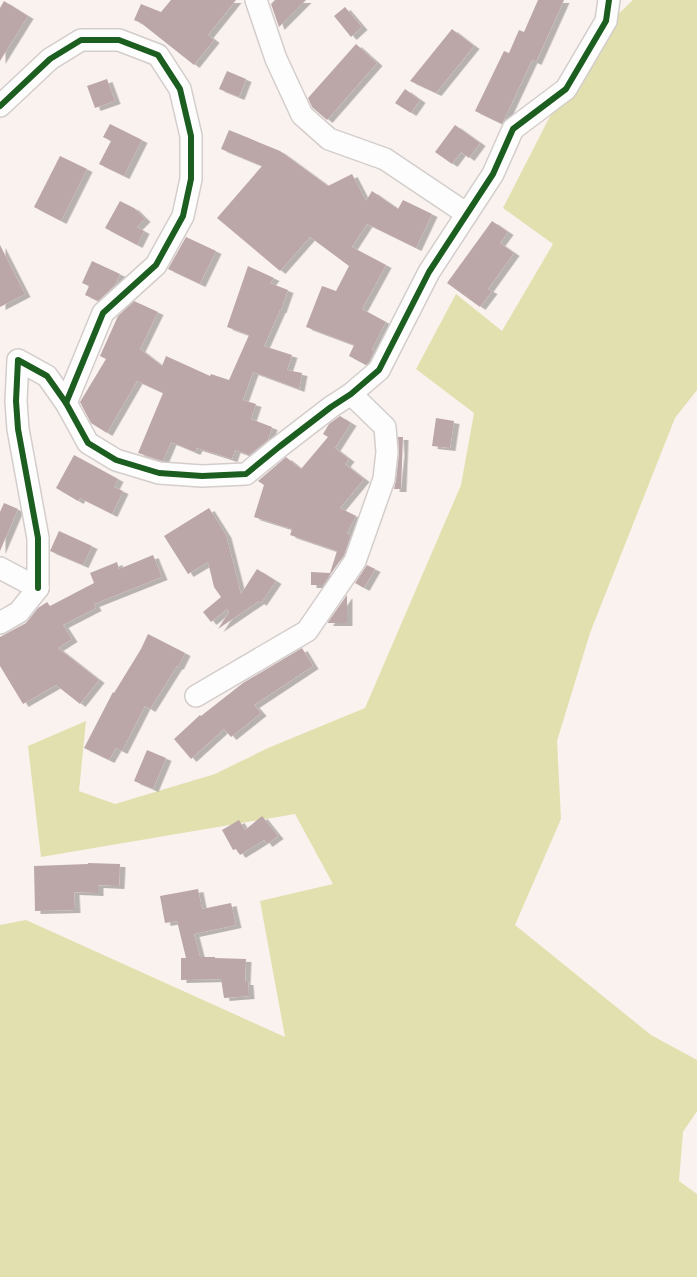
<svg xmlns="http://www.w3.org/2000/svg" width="697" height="1277" viewBox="0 0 697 1277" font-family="Karla,sans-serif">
<defs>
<filter id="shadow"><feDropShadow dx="5.5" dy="3" stdDeviation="0" flood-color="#0004"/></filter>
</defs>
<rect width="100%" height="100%" fill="#faf2ef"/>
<path fill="#e2e0ae" d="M633,0h64v390l-22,28 -85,215 -33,108 4,78 -46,106 136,110 46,25v51l-14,21 -4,49 18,13v83h-697v-352l26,-5 259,117 -25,-136 73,-17 -38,-70 -254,43 -13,-111 58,-25 -7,70 36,13 100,-30 53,-26 97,-40 96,-223 13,-72 -58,-44 40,-75 46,37 51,-87 -50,-36 84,-164z"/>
<g fill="#bca7a8" filter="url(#shadow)">
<path d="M171,0h65l-28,35 6,5 -20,25 -53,-42 -7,-3 7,-16 20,8z"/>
<path d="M275,0h31l-27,27 -8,-23z"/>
<path d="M538,0h26l-28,62 -4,-2 -30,64 -27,-13 29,-60 5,2 10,-23 5,2z"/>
<path d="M4,1l24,15 -28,45v-53z"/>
<path d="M345,7l17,20 -11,10 -17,-21z"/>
<path d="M452,29l22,17 -38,47 -26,-12z"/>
<path d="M356,44l21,19 -50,57 -15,-13 -4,-9z"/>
<path d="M227,71l19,8 -7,18 -20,-8z"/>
<path d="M107,79l8,22 -20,7 -8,-22z"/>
<path d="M405,89l15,11 -9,13 -16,-10z"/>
<path d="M110,124l32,16 -18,36 -25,-12 12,-23 -8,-4z"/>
<path d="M455,125l25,18 -11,15 -8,-6 -9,12 -17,-12z"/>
<path d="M229,130l51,21 48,35 24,-12 14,27 6,-10 26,18 5,-9 29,14 -16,34 -49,-24 -15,23 34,18 -24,44 24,13 -14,27 2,3 -5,10 -3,3 -17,-9 5,-11 -48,-18 16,-41 14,5 13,-25 -39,-29 -30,34 -63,-53 45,-52 -41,-17z"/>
<path d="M60,156l27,13 -26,52 -27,-14z"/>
<path d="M120,201l14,7 11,11 -8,8 7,4 -7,14 -32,-17z"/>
<path d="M492,221l16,11 -8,11 14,10 -26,36 4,2 -12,16 -33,-24z"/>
<path d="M186,237l30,14 -16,33 -32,-15z"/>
<path d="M0,245l25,49 -25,13z"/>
<path d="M92,261l28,13 -5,11 -17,16 -13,-6 4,-9 -7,-3z"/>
<path d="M248,266l26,12 -4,5 18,7 -7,20h-1l-16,36 28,9 -5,15 15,3 -3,16 -46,-17 -10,28 13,4 -5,15 21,8 -4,13 -19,15 -14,-5 -3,9 -35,-11 -2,4 -24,-10 -8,19 -25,-8 25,-60 -26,-12 -30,52 -16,-10 -11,-21 26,-43 -6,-3 18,-40 16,-15 24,11 -18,37 22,17 4,-10 44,20 1,-2 18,6 20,-45 -22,-8z"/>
<path d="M340,416l11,7 -16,25 14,11 -4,5 19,15 -24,29 16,8 -9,17 4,2 -7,20 -21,30h-12v-13l19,1 7,-22 -47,-16 2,-6 -38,-12 10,-32 -6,-4 28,-24 15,12 27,-32 -5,-3 6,-10z"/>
<path d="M436,418l18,3 -4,27 -18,-2z"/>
<path d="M398,437h5l-2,52h-7l2,-9 3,-27z"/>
<path d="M74,455l44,24 -4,8 9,4 -11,23 -32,-16 -2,3 -22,-13z"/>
<path d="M4,503l14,6 -18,42v-39z"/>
<path d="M209,508l17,27 15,59 16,-25 19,12 -15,22 -2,-2 -41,28 11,-17 -2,-3 -16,13 -8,-10 18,-15 -7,-10 -6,-25 -20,12 -24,-38z"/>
<path d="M59,531l33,15 -9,19 -33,-14z"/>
<path d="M153,555l9,22 -68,27 2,4 -33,17 9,14 -14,9 41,32 -19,24 -24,-19 -33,19 -23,-38v-29l26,-14 12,-15 9,-6 3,4 44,-23 -4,-10 27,-11 2,7z"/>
<path d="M367,565l8,4 -11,19 -9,-5z"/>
<path d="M347,595v28h-19v-1z"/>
<path d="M148,634l37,19 -7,14 -1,-1 -27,43 -5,-3 -23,45 -6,-3 -7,12 -25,-12 29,-56 1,1 27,-44z"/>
<path d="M302,648l11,18 -59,39 7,8 -30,24 -7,-8 -33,30 -17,-20 26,-24 1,1 42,-33z"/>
<path d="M147,750l19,8 -13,31 -19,-8z"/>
<path d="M262,816l16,20 -11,8 -3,-4 -24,15 -4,-6 -3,1 -11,-20 17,-10 6,10z"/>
<path d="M88,863l32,1 -1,22 -21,-1v8l-24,-1 1,18 -40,1 -1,-45 54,-2z"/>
<path d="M198,889l4,20 29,-6 5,22 -42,9 6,23h15v1l31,1 -1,23h3l1,14 -25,2 -3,-19 -40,1v-22h5l-9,-37 -12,2 -5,-27z"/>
</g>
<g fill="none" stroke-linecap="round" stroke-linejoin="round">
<g stroke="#d3cdcb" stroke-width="24">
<g id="minor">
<path d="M256,0l20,59 26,56 27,24 56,20 82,55"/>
<path d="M0,106l50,-47 31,-19h38l39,15 22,34 11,47v43l-8,37 -27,49 -53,48 -37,90"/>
<path d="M0,568l38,20"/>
<path d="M38,588v-50l-20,-109 -2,-28 2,-41 29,16 19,27 22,40 28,17 43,13 43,3 44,-2 33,-27 52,-40 20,-13 28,-24 50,-98 64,-98 20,-45 53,-40 40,-68 3,-21"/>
<path d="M0,623l19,-11 19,-24"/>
<path d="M196,696l111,-65 48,-70 29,-82 3,-27 -2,-25 -34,-33"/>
</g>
</g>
<use href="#minor" stroke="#fefdfd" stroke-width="21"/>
<g stroke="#fff" stroke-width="9">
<g id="cycleway">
<path d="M0,106l50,-47 31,-19h38l39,15 22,34 11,47v43l-8,37 -27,49 -53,48 -37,90"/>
<path d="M38,588v-50l-20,-109 -2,-28 2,-41 29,16 19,27 22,40 28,17 43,13 43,3 44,-2 33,-27 52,-40 20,-13 28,-24 50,-98 64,-98 20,-45 53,-40 40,-68 3,-21"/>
</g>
</g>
<use href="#cycleway" stroke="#1b5e20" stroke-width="6"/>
</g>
</svg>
